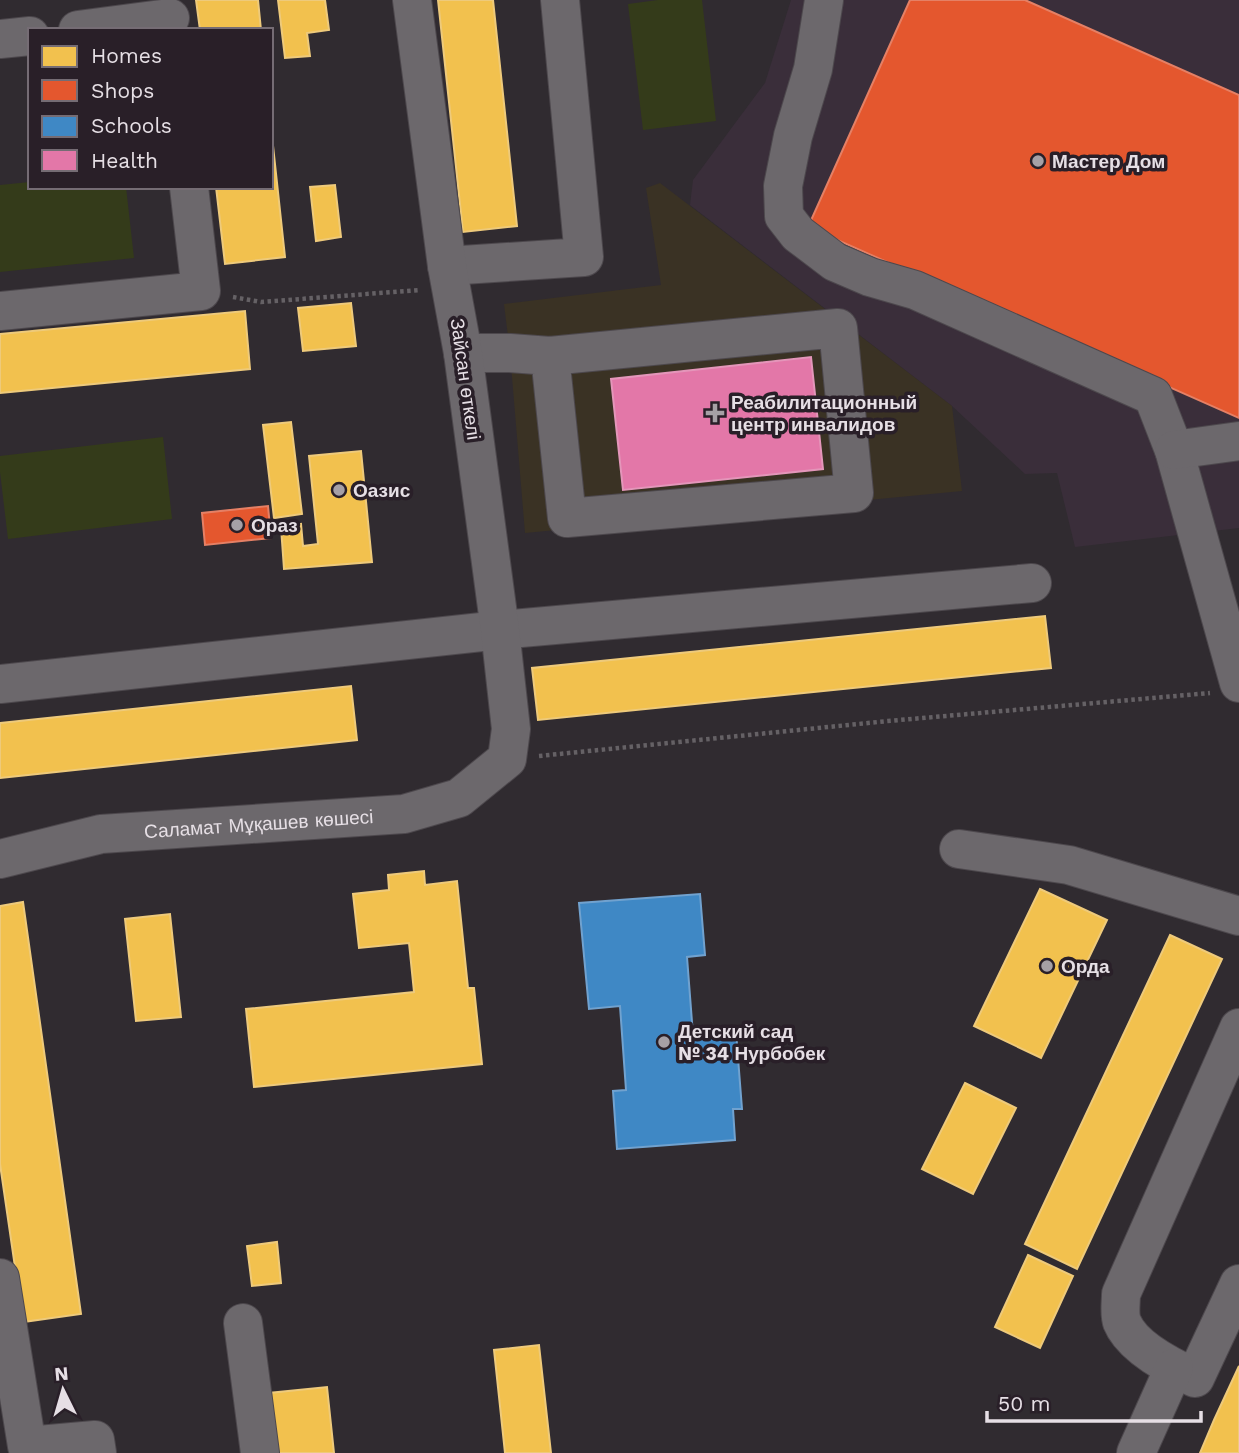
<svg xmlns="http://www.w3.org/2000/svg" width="1239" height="1453" viewBox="0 0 1239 1453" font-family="'Work Sans',sans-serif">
<rect width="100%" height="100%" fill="#302b30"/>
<path fill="#3a2e3a" d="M791,0h448v528l-164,19 -18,-74 -32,1 -73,-68 -262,-201 3,-25 72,-97z"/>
<path fill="#3a3224" d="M660,183l292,223 10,85 -437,42 -15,-180 -6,-49 157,-19 -15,-97z"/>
<g fill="#343b1a">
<path d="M658,0h44l14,121 -73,9 -15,-126z"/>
<path d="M30,182v5h96l8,71 -134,14v-87z"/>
<path d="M163,437l9,82 -164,20 -8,-67v-16z"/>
</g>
<g fill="#f2c14e" stroke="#eeca7b" stroke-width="2">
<path d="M196,0h62l3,30h-61z"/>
<path d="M278,0h47l4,30 -22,3 3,23 -25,2z"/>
<path d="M438,0h55l24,226 -54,6z"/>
<path d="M271,127l14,130 -60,7 -9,-77h55z"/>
<path d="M335,185l6,52 -25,4 -6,-54z"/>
<path d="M351,303l5,43 -53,5 -5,-43z"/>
<path d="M245,311l5,58 -250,24v-59z"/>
<path d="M291,422l11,92 -28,4 -11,-93z"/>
<path d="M361,451l11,111 -88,7 -3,-42 20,-3 2,22 15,-2 -9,-88z"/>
<path d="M1045,616l6,52 -513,52 -6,-52z"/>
<path d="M351,686l6,54 -357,38v-55z"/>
<path d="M424,871l1,14 32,-4 11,107h6l8,76 -228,23 -8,-78 168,-17 -5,-49 -50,5 -6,-54 36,-4 -1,-15z"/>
<path d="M1040,889l67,31 -66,138 -67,-32z"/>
<path d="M23,902l58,412 -58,8 -23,-158v-258z"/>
<path d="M170,914l11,103 -45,4 -11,-102z"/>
<path d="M1170,935l52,24 -145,310 -52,-25z"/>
<path d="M965,1083l51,25 -43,86 -51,-25z"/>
<path d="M277,1242l4,41 -29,3 -5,-40z"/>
<path d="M1028,1255l45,21 -33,72 -45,-21z"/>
<path d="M539,1345l12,108h-46l-11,-103z"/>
<path d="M1239,1366v87h-39l14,-33z"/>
<path d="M327,1387l7,66h-58l-7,-60z"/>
</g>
<g fill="#e4572e" stroke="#e58065" stroke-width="2">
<path d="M910,0h115l214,95v323l-431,-191z"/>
<path d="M268,506l3,32 -66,7 -3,-32z"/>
</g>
<path fill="#3f88c5" stroke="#71a2cf" stroke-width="2" d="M700,894l5,61 -18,2 6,78 43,-3 6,77h-9l2,31 -118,9 -4,-58 13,-1 -6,-84 -31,3 -10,-106z"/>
<path fill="#e377a8" stroke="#e496ba" stroke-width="2" d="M811,357l12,112 -200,21 -12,-111z"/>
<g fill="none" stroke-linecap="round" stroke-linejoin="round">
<g stroke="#4d484d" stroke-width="40">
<g id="minor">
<path d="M824,0l-11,69 -20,67 -10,50 1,30 14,18 37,28 35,15 45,13 238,106 21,54 65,233"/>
<path d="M78,30l92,-12"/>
<path d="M0,39l30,-3"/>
<path d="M447,266l137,-9 -24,-257"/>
<path d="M0,311l201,-20 -12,-104"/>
<path d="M463,353h47l40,3 288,-28 16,165 -287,25 -17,-162"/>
<path d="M1174,450l65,-9"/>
<path d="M0,684l500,-54 532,-47"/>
<path d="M959,849l110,16 170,51"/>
<path id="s1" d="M0,859l101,-25 303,-20 55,-16 48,-39 4,-30 -11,-99 -37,-277 -16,-87 -35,-266"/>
<path d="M1239,1028l-118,266c0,9 -2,20 1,28 10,25 49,45 73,56l44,-94"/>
<path d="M0,1278l27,168 68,-6 2,13"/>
<path d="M243,1323l17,130"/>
<path d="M1136,1453l38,-85"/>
</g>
</g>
<g stroke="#656165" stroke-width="4.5" stroke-dasharray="3.5 3.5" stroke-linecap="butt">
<path d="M233,297l28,5 159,-12"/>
<path d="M539,756l349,-35 322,-28"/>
</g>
<use href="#minor" stroke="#6c686c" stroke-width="38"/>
</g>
<g fill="#a6a0a6" stroke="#291f28" stroke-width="2.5">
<circle cx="1038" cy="161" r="7"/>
<path d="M711.5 402.5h7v7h7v7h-7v7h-7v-7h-7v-7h7z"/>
<circle cx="339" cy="490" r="7"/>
<circle cx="237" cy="525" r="7"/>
<circle cx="1047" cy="966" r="7"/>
<circle cx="664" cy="1042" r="7"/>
</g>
<g text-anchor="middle" stroke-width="7" stroke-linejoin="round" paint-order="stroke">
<g font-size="19" font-weight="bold" fill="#e6dfe5" stroke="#291f28" text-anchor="start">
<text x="1052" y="168">Мастер Дом</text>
<text x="731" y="409">Реабилитационный<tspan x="731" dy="22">центр инвалидов</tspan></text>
<text x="353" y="497">Оазис</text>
<text x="251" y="532">Ораз</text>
<text x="1061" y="973">Орда</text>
<text x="678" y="1038">Детский сад<tspan x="678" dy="22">№ 34 Нурбобек</tspan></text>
</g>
<g font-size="19" fill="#e6dfe5" stroke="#291f28">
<text transform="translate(466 379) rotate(82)" y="7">Зайсан өткелі</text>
<text dy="7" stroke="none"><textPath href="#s1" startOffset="262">Саламат Мұқашев көшесі</textPath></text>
</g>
</g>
<rect x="28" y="28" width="245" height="161" fill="#291f28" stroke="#756c74" stroke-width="2"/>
<rect x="42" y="46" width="35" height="21" fill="#f2c14e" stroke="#756c74" stroke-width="2"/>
<text x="91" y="63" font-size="21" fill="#e6dfe5">Homes</text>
<rect x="42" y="80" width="35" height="21" fill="#e4572e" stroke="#756c74" stroke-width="2"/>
<text x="91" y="98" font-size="21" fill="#e6dfe5">Shops</text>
<rect x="42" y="116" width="35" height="21" fill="#3f88c5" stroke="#756c74" stroke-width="2"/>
<text x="91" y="133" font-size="21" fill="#e6dfe5">Schools</text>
<rect x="42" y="150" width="35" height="21" fill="#e377a8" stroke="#756c74" stroke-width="2"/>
<text x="91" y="168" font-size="21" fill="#e6dfe5">Health</text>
<g transform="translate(63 1390) rotate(355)" stroke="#291f28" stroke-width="5" paint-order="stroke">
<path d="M0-5L12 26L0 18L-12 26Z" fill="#e6dfe5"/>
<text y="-10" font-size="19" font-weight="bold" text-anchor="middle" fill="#e6dfe5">N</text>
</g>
<path d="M987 1411v10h214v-10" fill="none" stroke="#e6dfe5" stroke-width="3.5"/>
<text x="998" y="1411" font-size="21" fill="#e6dfe5" stroke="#291f28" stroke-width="5" paint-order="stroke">50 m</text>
</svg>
